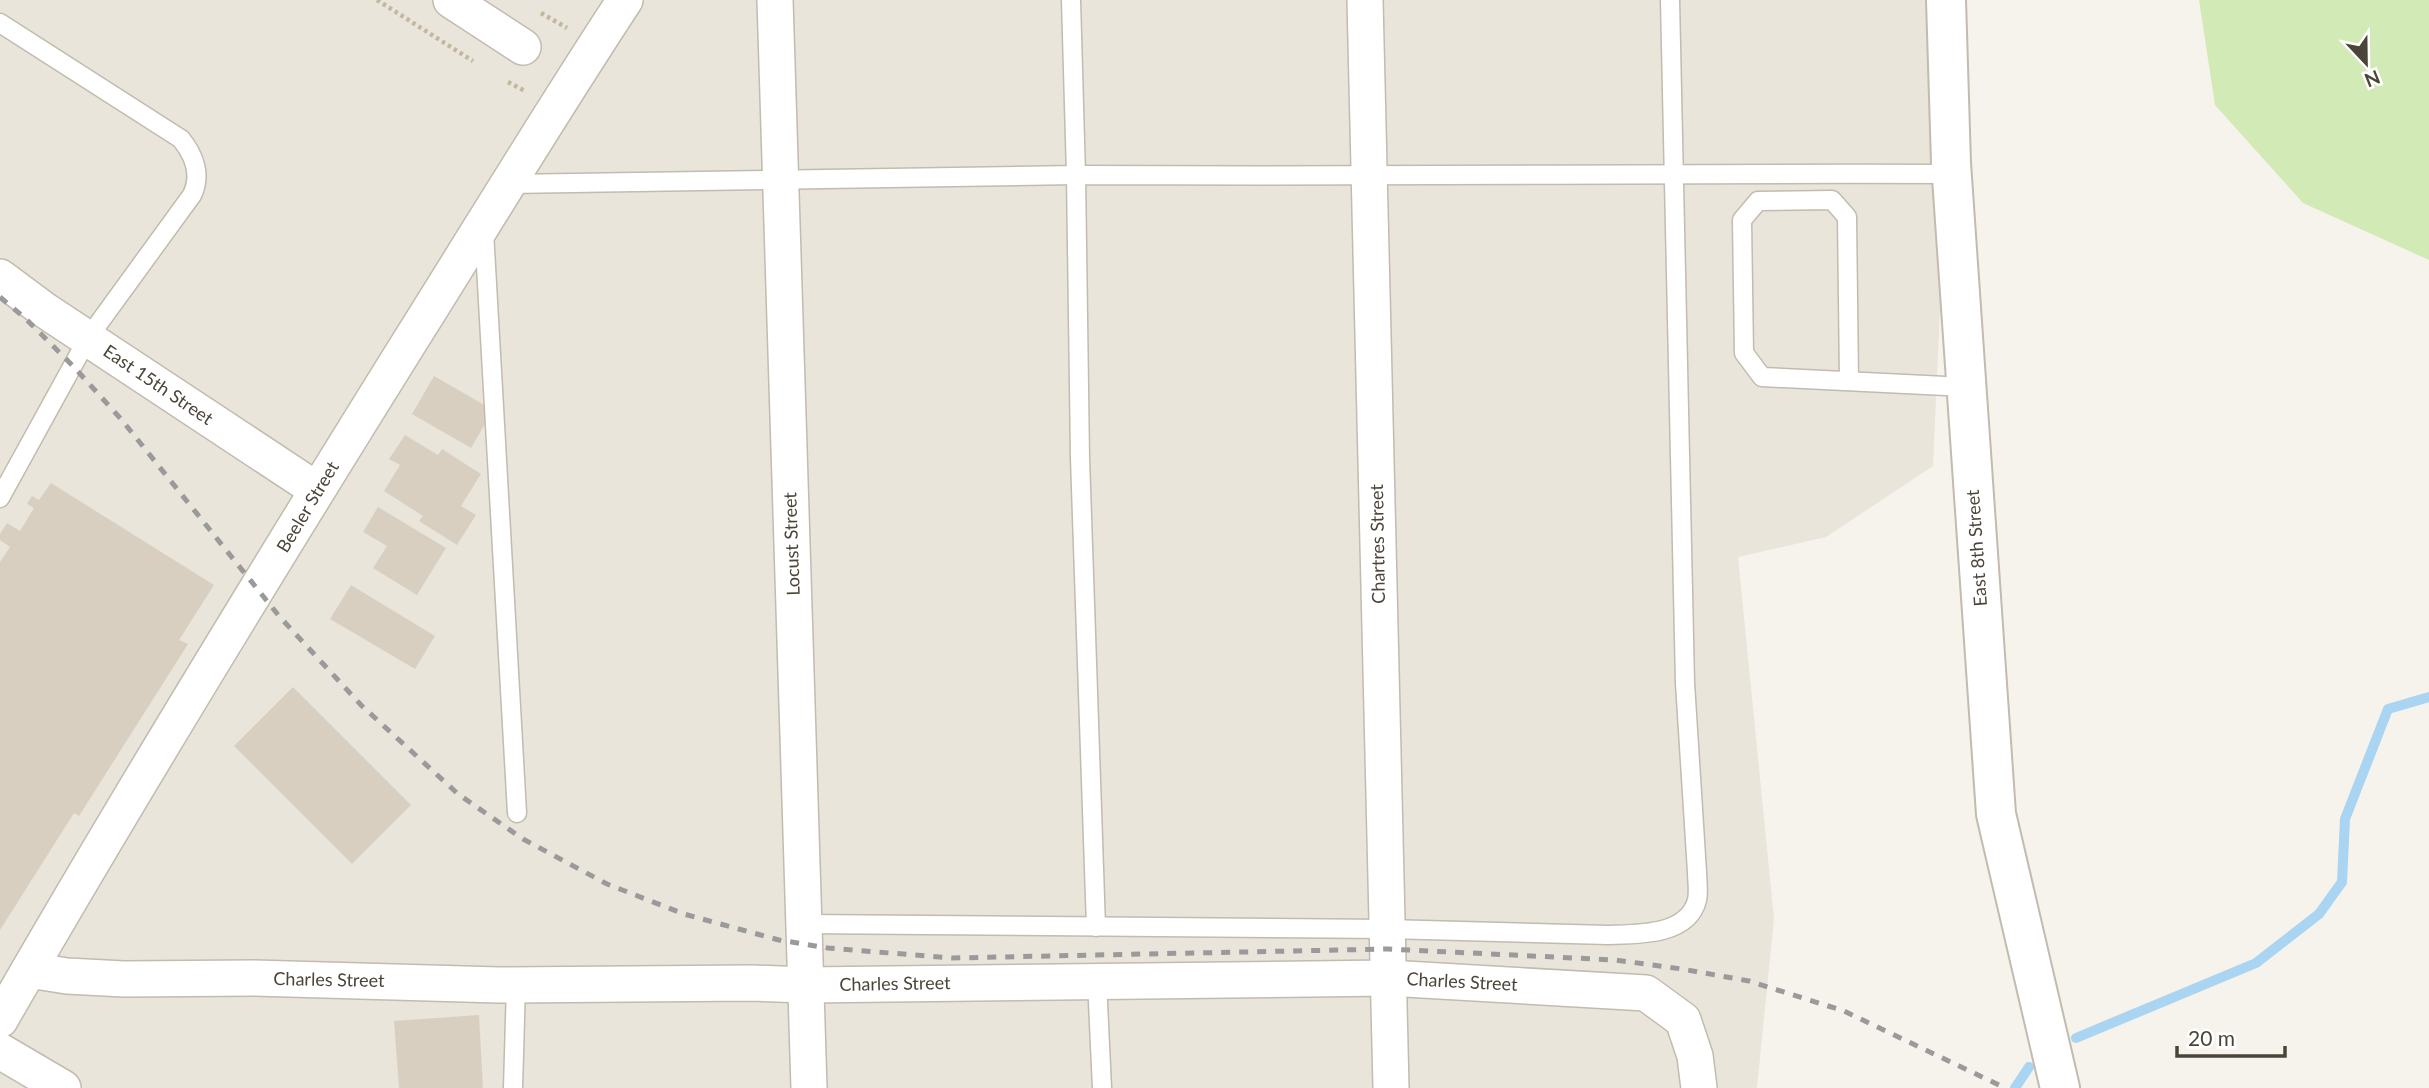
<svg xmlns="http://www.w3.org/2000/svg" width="2429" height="1088" viewBox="0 0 2429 1088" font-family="Lato,sans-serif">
<rect width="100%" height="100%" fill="#f6f3ec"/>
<path fill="#eae5da" d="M0,0h1954l-21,466 -107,71 -88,20 36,362 -17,169h-1757z"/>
<path fill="#d2eab5" d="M2199,0h230v260l-126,-57 -88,-98z"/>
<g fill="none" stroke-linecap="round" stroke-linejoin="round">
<g stroke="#a9d4f2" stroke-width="10">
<path d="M2076,1038l180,-75 63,-49 23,-32 3,-63 43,-110 41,-12"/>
<path d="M2015,1088l14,-21"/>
</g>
</g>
<g fill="#d8cfc1">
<path d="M434,376l59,34 -22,38 -59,-34z"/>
<path d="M405,435l33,20 4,-6 39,25 -20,32 15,9 -19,30 -38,-24 4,-5 -39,-25 16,-26 -11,-6z"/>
<path d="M51,483l163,102 -35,55 9,4 -109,172 -5,-3 -74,117v-368l10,-15 -10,-7v-6l7,-11 13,8 14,-23 -7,-4 5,-8 7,4z"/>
<path d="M378,507l68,41 -29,47 -44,-27 14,-22 -24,-14z"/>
<path d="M351,585l84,51 -20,33 -85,-50z"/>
<path d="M293,687l118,118 -59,59 -118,-118z"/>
<path d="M479,1015l4,73h-84l-5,-67z"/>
</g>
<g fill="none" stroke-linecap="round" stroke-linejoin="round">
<g stroke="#c2bbae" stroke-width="21">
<g id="service">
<path d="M0,23l181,116c13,16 21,36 11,56l-104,143 -88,160"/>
<path d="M509,184l567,-9 -5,-175"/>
<path d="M484,231l33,582"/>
<path d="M1849,381l-2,-164 -15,-17 -74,1 -16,19 2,133 18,24 204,10"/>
<path d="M804,924l583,5 221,6c29,-1 80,1 89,-35 2,-8 0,-20 0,-28l-12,-189 -15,-683"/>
<path d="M1096,927l-16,-469 -4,-283c292,2 584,-2 876,-1"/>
<path d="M1097,981l5,107"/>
<path d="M513,1088l3,-103"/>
</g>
</g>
<g stroke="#c2bbae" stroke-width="38">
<g id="minor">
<path d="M451,0l72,47"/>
<path d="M775,0l34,1088"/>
<path d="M1365,0l26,1088"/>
<path d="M0,277l43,32 274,181"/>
<path d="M29,970l38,6 57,3 130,-1 245,7 253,-2 54,2 582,-7 258,15 37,27 12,36 4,32"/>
<path d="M0,1020c131,-228 268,-451 407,-674 73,-116 143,-232 218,-346"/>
<path d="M0,1051l63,37"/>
</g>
</g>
<g stroke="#c2bbae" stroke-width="42">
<path id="tertiary" d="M1946,0l5,163 45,651 64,274"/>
</g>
<g stroke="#c4b79f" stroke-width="4.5" stroke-dasharray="3.5 3.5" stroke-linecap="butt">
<path d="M377,0l96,61"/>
<path d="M541,13l26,15"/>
<path d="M508,82l17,9"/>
</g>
<use href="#service" stroke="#fff" stroke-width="18"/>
<use href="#minor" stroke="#fff" stroke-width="35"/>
<use href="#tertiary" stroke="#fff" stroke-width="38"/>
<path stroke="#9a9a9a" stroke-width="5" stroke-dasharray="9 9" stroke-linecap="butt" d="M0,297l26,22 47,47 48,53 158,197 82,89 97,89 65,45 84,45 77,30 95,26 49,8 124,10 436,-9 227,11 67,9 67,12 95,30 155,74"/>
</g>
<g text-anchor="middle" stroke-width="5" stroke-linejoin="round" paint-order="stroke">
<g font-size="18" fill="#4b4439" stroke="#fff">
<text transform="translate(158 385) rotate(34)" y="6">East 15th Street</text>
<text transform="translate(308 507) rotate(-59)" y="6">Beeler Street</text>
<text transform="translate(792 544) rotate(-92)" y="6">Locust Street</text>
<text transform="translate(1378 544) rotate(-91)" y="6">Chartres Street</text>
<text transform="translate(1977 548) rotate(-94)" y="6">East 8th Street</text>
<text transform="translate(329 980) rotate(1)" y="6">Charles Street</text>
<text transform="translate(1462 982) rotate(3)" y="6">Charles Street</text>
<text transform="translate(895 984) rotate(-1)" y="6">Charles Street</text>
</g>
</g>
<g transform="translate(2366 63) rotate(158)" stroke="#ffffff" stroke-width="5" paint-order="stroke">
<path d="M0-5L12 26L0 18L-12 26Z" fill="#4b4439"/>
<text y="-10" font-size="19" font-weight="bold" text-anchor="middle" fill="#4b4439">N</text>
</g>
<path d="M2177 1046v10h108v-10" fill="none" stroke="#4b4439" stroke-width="3.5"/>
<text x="2188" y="1046" font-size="21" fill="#4b4439" stroke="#ffffff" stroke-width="5" paint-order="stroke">20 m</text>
</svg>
